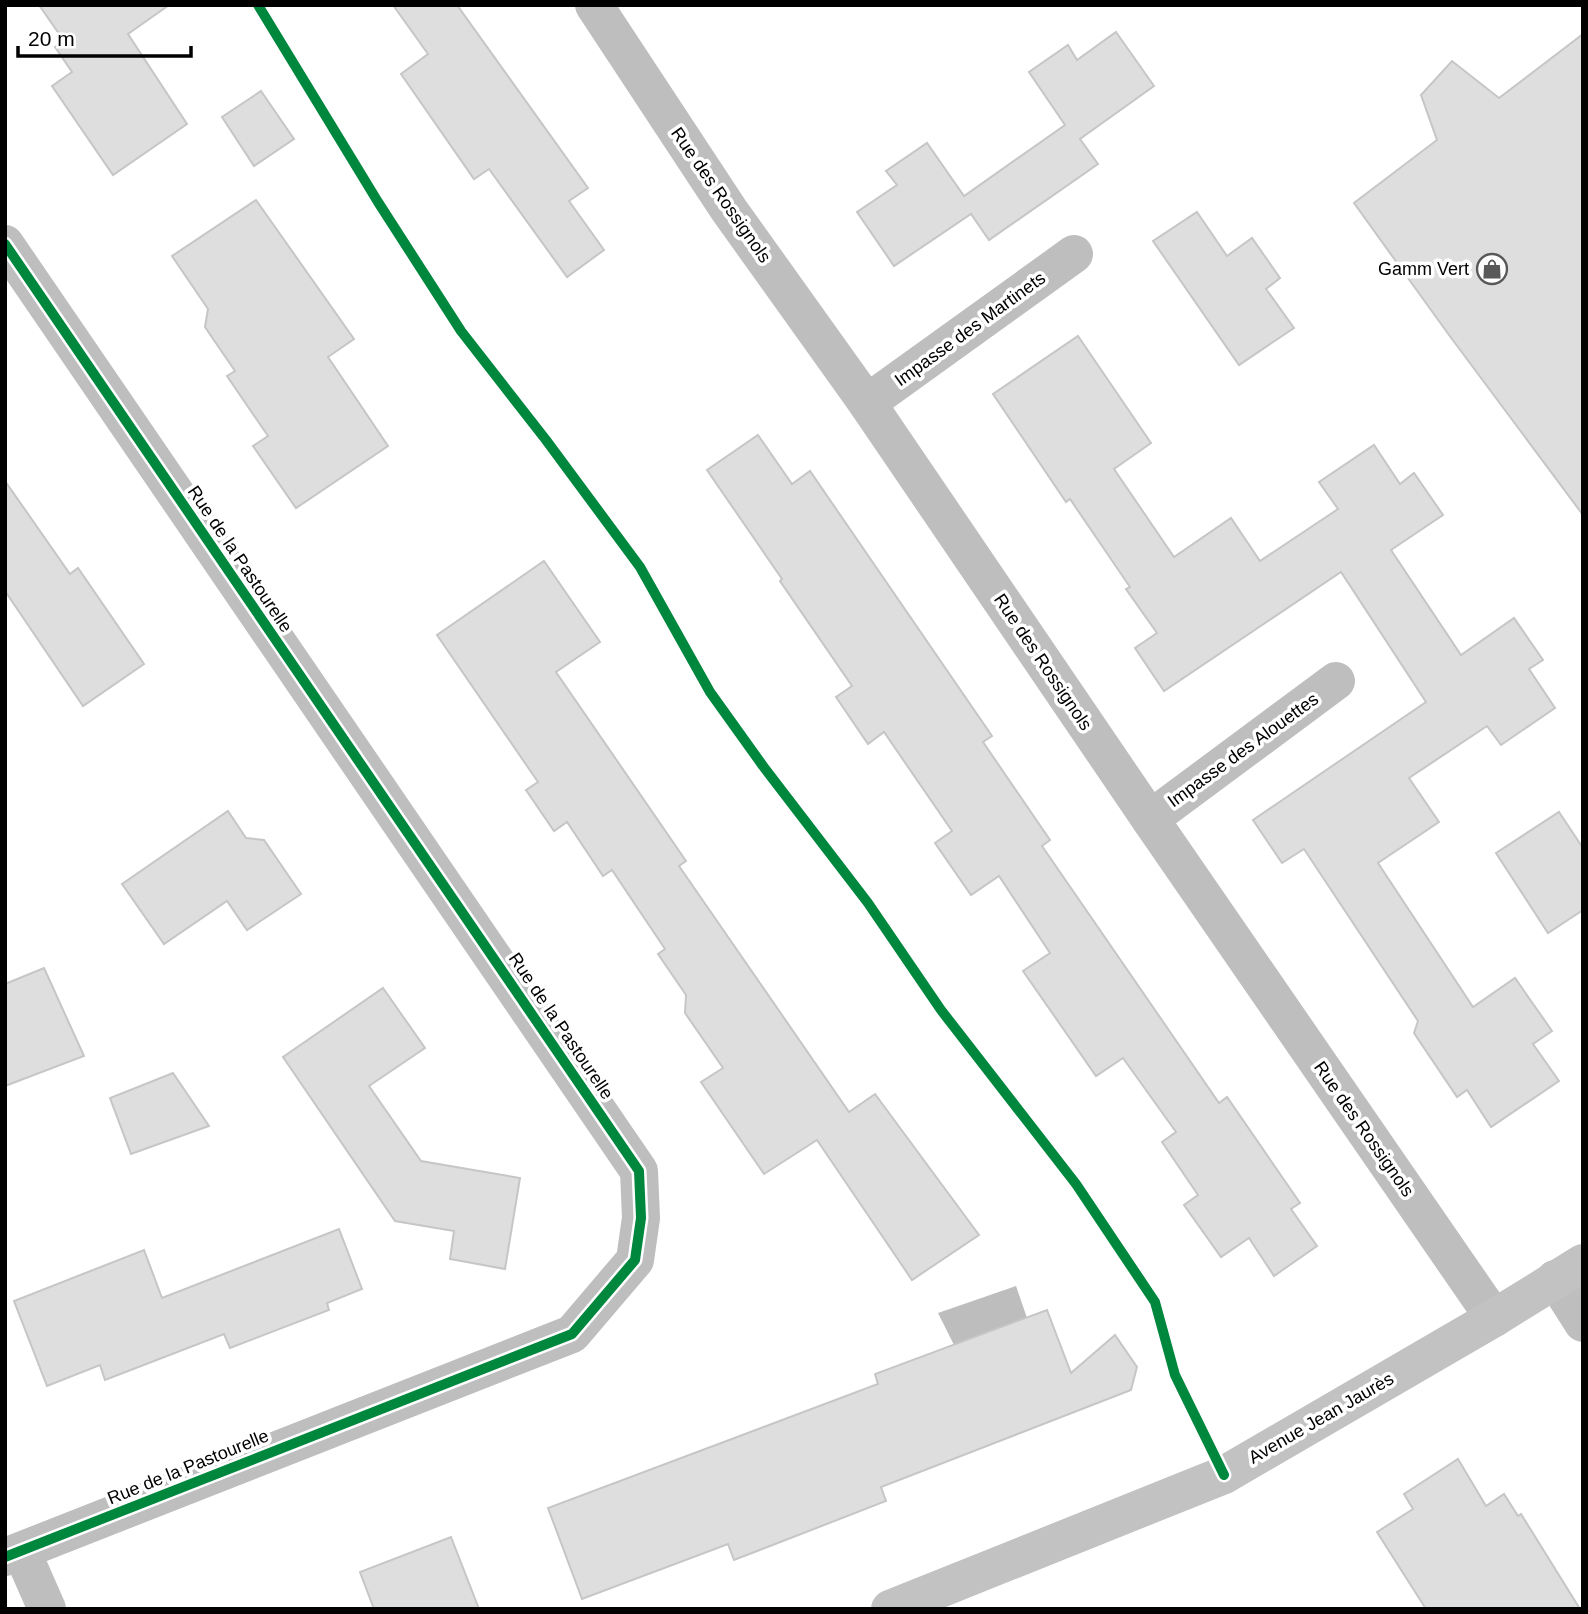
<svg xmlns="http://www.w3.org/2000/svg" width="1588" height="1614" viewBox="0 0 1588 1614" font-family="Arial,sans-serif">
<rect width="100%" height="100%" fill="#fff"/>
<path fill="#bdbdbd" d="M1016,1286l11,32 -73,27 -16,-32z"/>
<g fill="#dedede" stroke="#c6c6c6" stroke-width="2">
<path d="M39,5h130l-41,29 59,90 -74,51 -61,-89 20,-14 -17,-25 9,-6z"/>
<path d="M393,5h64l131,183 -19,13 35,49 -37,27 -78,-108 -15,10 -73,-105 27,-20z"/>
<path d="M1116,32l38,54 -74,53 18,25 -109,76 -18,-26 -77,52 -37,-54 40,-27 -11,-14 41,-28 37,53 101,-71 -36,-53 39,-27 9,15z"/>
<path d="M1583,34v481l-134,-180 -95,-132 83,-63 -16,-45 31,-34 47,37z"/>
<path d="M261,91l33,48 -40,27 -32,-49z"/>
<path d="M256,200l98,139 -26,18 60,89 -92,62 -43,-62 15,-10 -41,-60 8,-5 -30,-44 3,-18 -36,-53z"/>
<path d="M1197,212l30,44 25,-18 28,40 -14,11 28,39 -55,37 -86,-124z"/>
<path d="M1078,336l73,107 -37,26 60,88 57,-39 29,43 78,-52 -19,-27 55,-37 26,39 14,-11 29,42 -52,35 70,105 53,-37 29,42 -14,9 26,39 -54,37 -14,-19 -78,52 30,44 -61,41 95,144 42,-29 37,53 -19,13 26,37 -68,46 -24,-37 -10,7 -43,-64 4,-12 -114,-172 -22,14 -29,-43 173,-118 -85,-130 -177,119 -29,-43 22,-15 -31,-44 4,-2 -60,-88 -4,3 -73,-108z"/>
<path d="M758,435l34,49 18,-13 182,265 -9,6 67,98 -8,6 177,257 8,-6 73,106 -9,6 26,37 -43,30 -25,-38 -28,19 -37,-52 14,-10 -36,-53 14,-10 -53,-74 -27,18 -73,-105 27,-18 -51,-77 -28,19 -36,-52 17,-12 -68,-99 -16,12 -32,-47 16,-11 -72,-105 2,-2 -75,-109z"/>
<path d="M5,481l65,93 8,-6 66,96 -61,42 -78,-115z"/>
<path d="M544,561l56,81 -44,30 130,189 -7,5 170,246 26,-18 104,141 -67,45 -95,-140 -53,34 -63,-92 22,-14 -38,-55 1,-18 -28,-41 7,-5 -53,-79 -9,6 -36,-54 -13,9 -28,-41 12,-8 -101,-147z"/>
<path d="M228,811l18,27 18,2 37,54 -54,36 -20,-29 -63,43 -42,-60z"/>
<path d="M1559,812l24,36v62l-35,23 -52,-80z"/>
<path d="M44,968l40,88 -79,30v-102z"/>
<path d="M383,988l42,60 -56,38 52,75 99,17 -15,91 -55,-10 4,-28 -59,-10 -112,-164z"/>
<path d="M173,1073l36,53 -78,28 -21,-56z"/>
<path d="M339,1229l23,60 -35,14 2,7 -99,38 -6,-14 -119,46 -5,-15 -53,21 -33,-85 130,-51 18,48z"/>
<path d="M1047,1310l24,63 44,-38 22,32 -6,23 -250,97 5,14 -152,59 -6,-16 -146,55 -34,-91 330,-124 -3,-10z"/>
<path d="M1458,1459l28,47 18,-12 14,22 3,-2 59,95h-154l-49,-77 36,-23 -9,-15z"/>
<path d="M451,1537l28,72h-105l-14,-37z"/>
</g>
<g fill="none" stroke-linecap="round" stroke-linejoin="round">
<g stroke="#bebebe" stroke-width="38">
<path d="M594,5l135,205 138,193 283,416 344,499"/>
<path d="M5,244l634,927 2,47 -6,42 -63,74 -567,223"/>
<path d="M867,403l207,-149"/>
<path d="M1150,819l186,-138"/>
<path d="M1555,1279l28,44"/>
<path d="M22,1552l25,57"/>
</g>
<path stroke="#c2c2c2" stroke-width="38" d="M890,1609l334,-134 270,-157 89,-55"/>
<g stroke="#fff" stroke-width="15">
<g id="cycleway">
<path d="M258,5l120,197 83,129 85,109 94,127 70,125 53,74 105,137 73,107 135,174 79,118 20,73 49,100"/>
<path d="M5,244l634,927 2,47 -6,42 -63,74 -567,223"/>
</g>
</g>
<use href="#cycleway" stroke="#00873e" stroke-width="10"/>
</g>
<defs>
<g id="shop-ring" transform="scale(1.575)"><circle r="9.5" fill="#fff" stroke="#595959" stroke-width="1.5"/><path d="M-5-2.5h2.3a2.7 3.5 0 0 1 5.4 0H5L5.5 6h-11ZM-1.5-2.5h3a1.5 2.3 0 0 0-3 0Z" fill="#595959"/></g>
</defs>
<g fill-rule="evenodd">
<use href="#shop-ring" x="1492" y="269"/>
</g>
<g text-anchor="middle" stroke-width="7" stroke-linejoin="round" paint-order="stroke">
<g font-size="18" fill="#000" stroke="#fff">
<text transform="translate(721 195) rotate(55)" y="6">Rue des Rossignols</text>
<text transform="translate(970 329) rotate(-36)" y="6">Impasse des Martinets</text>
<text transform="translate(240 559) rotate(56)" y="6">Rue de la Pastourelle</text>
<text transform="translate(1043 662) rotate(56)" y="6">Rue des Rossignols</text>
<text transform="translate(1243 750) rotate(-36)" y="6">Impasse des Alouettes</text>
<text transform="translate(561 1026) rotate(56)" y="6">Rue de la Pastourelle</text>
<text transform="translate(1364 1129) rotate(55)" y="6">Rue des Rossignols</text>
<text transform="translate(1321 1418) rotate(-30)" y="6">Avenue Jean Jaurès</text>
<text transform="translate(188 1467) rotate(-22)" y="6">Rue de la Pastourelle</text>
</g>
<g font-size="18" fill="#000" stroke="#fff" text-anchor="end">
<text x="1469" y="275">Gamm Vert</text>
</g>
</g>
<rect width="1588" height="1614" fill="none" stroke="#000000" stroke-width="14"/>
<path d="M18 46v10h173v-10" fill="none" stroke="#000000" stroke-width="3.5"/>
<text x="28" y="46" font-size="21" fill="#000000" stroke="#ffffff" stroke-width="5" paint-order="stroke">20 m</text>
</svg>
